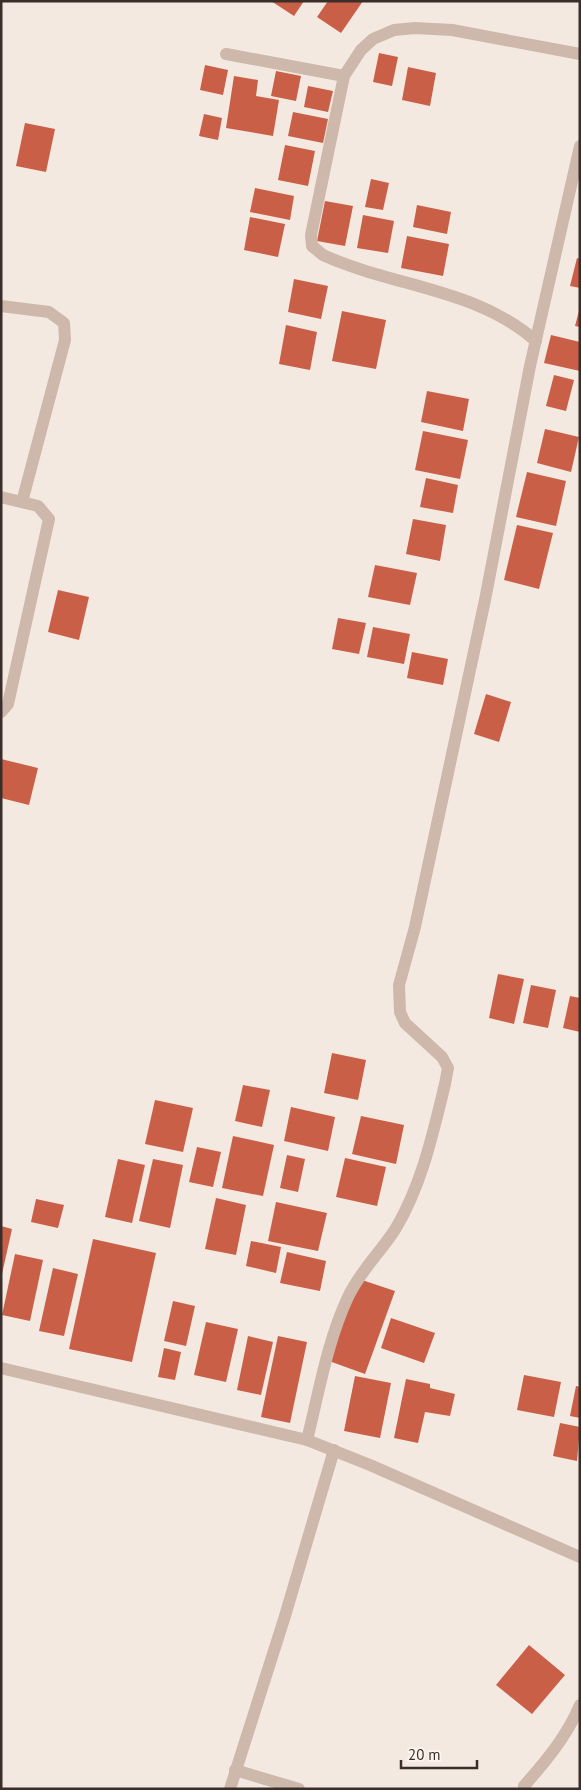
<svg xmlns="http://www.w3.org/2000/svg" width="581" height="1790" viewBox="0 0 581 1790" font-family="'PT Sans',sans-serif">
<rect width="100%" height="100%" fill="#f4e9e0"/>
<g fill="#ca5f48">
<path d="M271,1h33l-10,15z"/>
<path d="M328,1h35l-22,32 -24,-16z"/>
<path d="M379,53l19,4 -6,29 -19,-4z"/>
<path d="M205,65l23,5 -5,25 -23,-5z"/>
<path d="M408,67l28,6 -6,33 -28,-6z"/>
<path d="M276,71l25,5 -5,25 -25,-5z"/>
<path d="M234,76l24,4 -2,16 23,4 -6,36 -47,-8z"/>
<path d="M308,86l25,5 -5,21 -24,-5z"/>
<path d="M293,112l35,7 -5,24 -35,-7z"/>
<path d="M204,114l18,4 -4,22 -19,-4z"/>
<path d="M25,123l30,6 -9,43 -30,-6z"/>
<path d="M285,145l30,6 -7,35 -30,-6z"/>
<path d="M371,179l18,4 -6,27 -18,-3z"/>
<path d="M255,188l39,8 -4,24 -40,-8z"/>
<path d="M325,201l28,5 -8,40 -28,-5z"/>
<path d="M417,205l34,7 -4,22 -34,-7z"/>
<path d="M363,215l31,6 -6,32 -31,-5z"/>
<path d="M250,217l35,7 -7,33 -34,-7z"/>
<path d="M407,236l42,8 -6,32 -42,-8z"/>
<path d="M577,258l3,1v29l-10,-2z"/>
<path d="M294,279l34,7 -7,33 -33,-7z"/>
<path d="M580,307v20l-5,-1z"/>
<path d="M342,311l44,9 -10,49 -44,-8z"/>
<path d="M286,325l31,7 -7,38 -31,-6z"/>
<path d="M551,335l29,7v29l-36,-8z"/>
<path d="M554,375l20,5 -8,31 -20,-5z"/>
<path d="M427,391l42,8 -6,32 -42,-9z"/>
<path d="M545,429l34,8 -8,35 -34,-9z"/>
<path d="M423,431l45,9 -8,39 -45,-9z"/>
<path d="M527,472l39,9 -10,45 -40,-9z"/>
<path d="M426,478l32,7 -5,28 -33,-6z"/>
<path d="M413,519l33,6 -6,36 -34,-7z"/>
<path d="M517,525l36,8 -14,56 -35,-9z"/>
<path d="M375,565l42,8 -7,32 -42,-8z"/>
<path d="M58,590l31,7 -10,43 -31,-8z"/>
<path d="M338,618l28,5 -7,31 -27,-5z"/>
<path d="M373,627l37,7 -6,30 -37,-7z"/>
<path d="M412,652l36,7 -5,26 -36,-7z"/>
<path d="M486,694l25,8 -12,40 -25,-8z"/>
<path d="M1,759l37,9 -9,37 -28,-7z"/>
<path d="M498,974l26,5 -10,45 -25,-6z"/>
<path d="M531,985l25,5 -8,38 -25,-5z"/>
<path d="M570,996l10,2v34l-17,-4z"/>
<path d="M332,1053l34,7 -8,40 -34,-7z"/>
<path d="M243,1085l27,5 -8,37 -27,-6z"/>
<path d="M155,1100l38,8 -10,44 -38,-8z"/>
<path d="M291,1107l44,10 -7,34 -44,-10z"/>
<path d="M361,1116l43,9 -8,39 -44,-10z"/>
<path d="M233,1136l41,9 -11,51 -41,-8z"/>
<path d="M197,1147l24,5 -8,35 -24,-5z"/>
<path d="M287,1155l18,4 -7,33 -18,-4z"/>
<path d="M345,1158l41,9 -9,39 -41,-9z"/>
<path d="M118,1159l27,6 -13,58 -27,-6z"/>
<path d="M153,1159l30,6 -13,63 -31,-7z"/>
<path d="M216,1198l30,7 -10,50 -31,-6z"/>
<path d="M36,1199l28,6 -6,23 -27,-6z"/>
<path d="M276,1202l51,11 -9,38 -50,-10z"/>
<path d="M1,1226l11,3 -10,45 -1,-1z"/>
<path d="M93,1239l63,14 -24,109 -63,-13z"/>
<path d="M251,1241l30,6 -5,26 -30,-7z"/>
<path d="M287,1252l39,9 -6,30 -40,-8z"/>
<path d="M15,1254l28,6 -13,61 -28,-6z"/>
<path d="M53,1268l25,6 -14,62 -25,-5z"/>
<path d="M359,1279l36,12 -30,83 -36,-13z"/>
<path d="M173,1301l22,5 -9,40 -22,-5z"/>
<path d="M391,1318l44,15 -11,30 -43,-15z"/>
<path d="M206,1322l32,7 -12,53 -32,-7z"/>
<path d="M248,1336l25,6 -12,53 -24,-5z"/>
<path d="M278,1336l29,6 -17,81 -29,-6z"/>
<path d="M164,1348l17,4 -6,28 -17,-3z"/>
<path d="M524,1375l37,7 -7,35 -37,-7z"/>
<path d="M355,1376l36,7 -11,55 -36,-7z"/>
<path d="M406,1379l24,5v4l25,6 -5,22 -25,-4 -7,31 -24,-5z"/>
<path d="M576,1386l4,1v31l-10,-2z"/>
<path d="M560,1423l20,4 -3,34 -24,-5z"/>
<path d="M529,1645l36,30 -33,39 -36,-29z"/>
</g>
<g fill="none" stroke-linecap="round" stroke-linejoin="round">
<g stroke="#cdb8ab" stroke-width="12">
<path d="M226,54l118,22"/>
<path d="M1,306l48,6 15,11 1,17 -43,162"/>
<path d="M536,341c-60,-53 -143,-54 -213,-86l-11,-9 -1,-11 33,-159 17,-26 12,-11 21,-9 21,-2 37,2 128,24"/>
<path d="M1,497l37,9 11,13 -41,185 -7,8"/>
<path d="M1,1368l306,72 63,25 210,92"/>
<path d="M307,1440c12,-48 20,-98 41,-143 12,-26 33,-45 48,-69 26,-44 37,-95 49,-144l3,-16 -6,-11 -37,-34 -5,-11 -1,-27 16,-58 70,-327 45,-234 50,-220"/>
<path d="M235,1770l64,19"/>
<path d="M524,1786c22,-25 43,-50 56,-81"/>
<path d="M230,1789l55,-173 49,-166"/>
</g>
</g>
<rect width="581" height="1790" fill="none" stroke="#3b2e2a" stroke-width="5"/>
<path d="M401 1760v8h76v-8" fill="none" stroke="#3b2e2a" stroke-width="2.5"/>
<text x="408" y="1760" font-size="15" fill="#3b2e2a" stroke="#fbf4ed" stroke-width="4" paint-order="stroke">20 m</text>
</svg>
